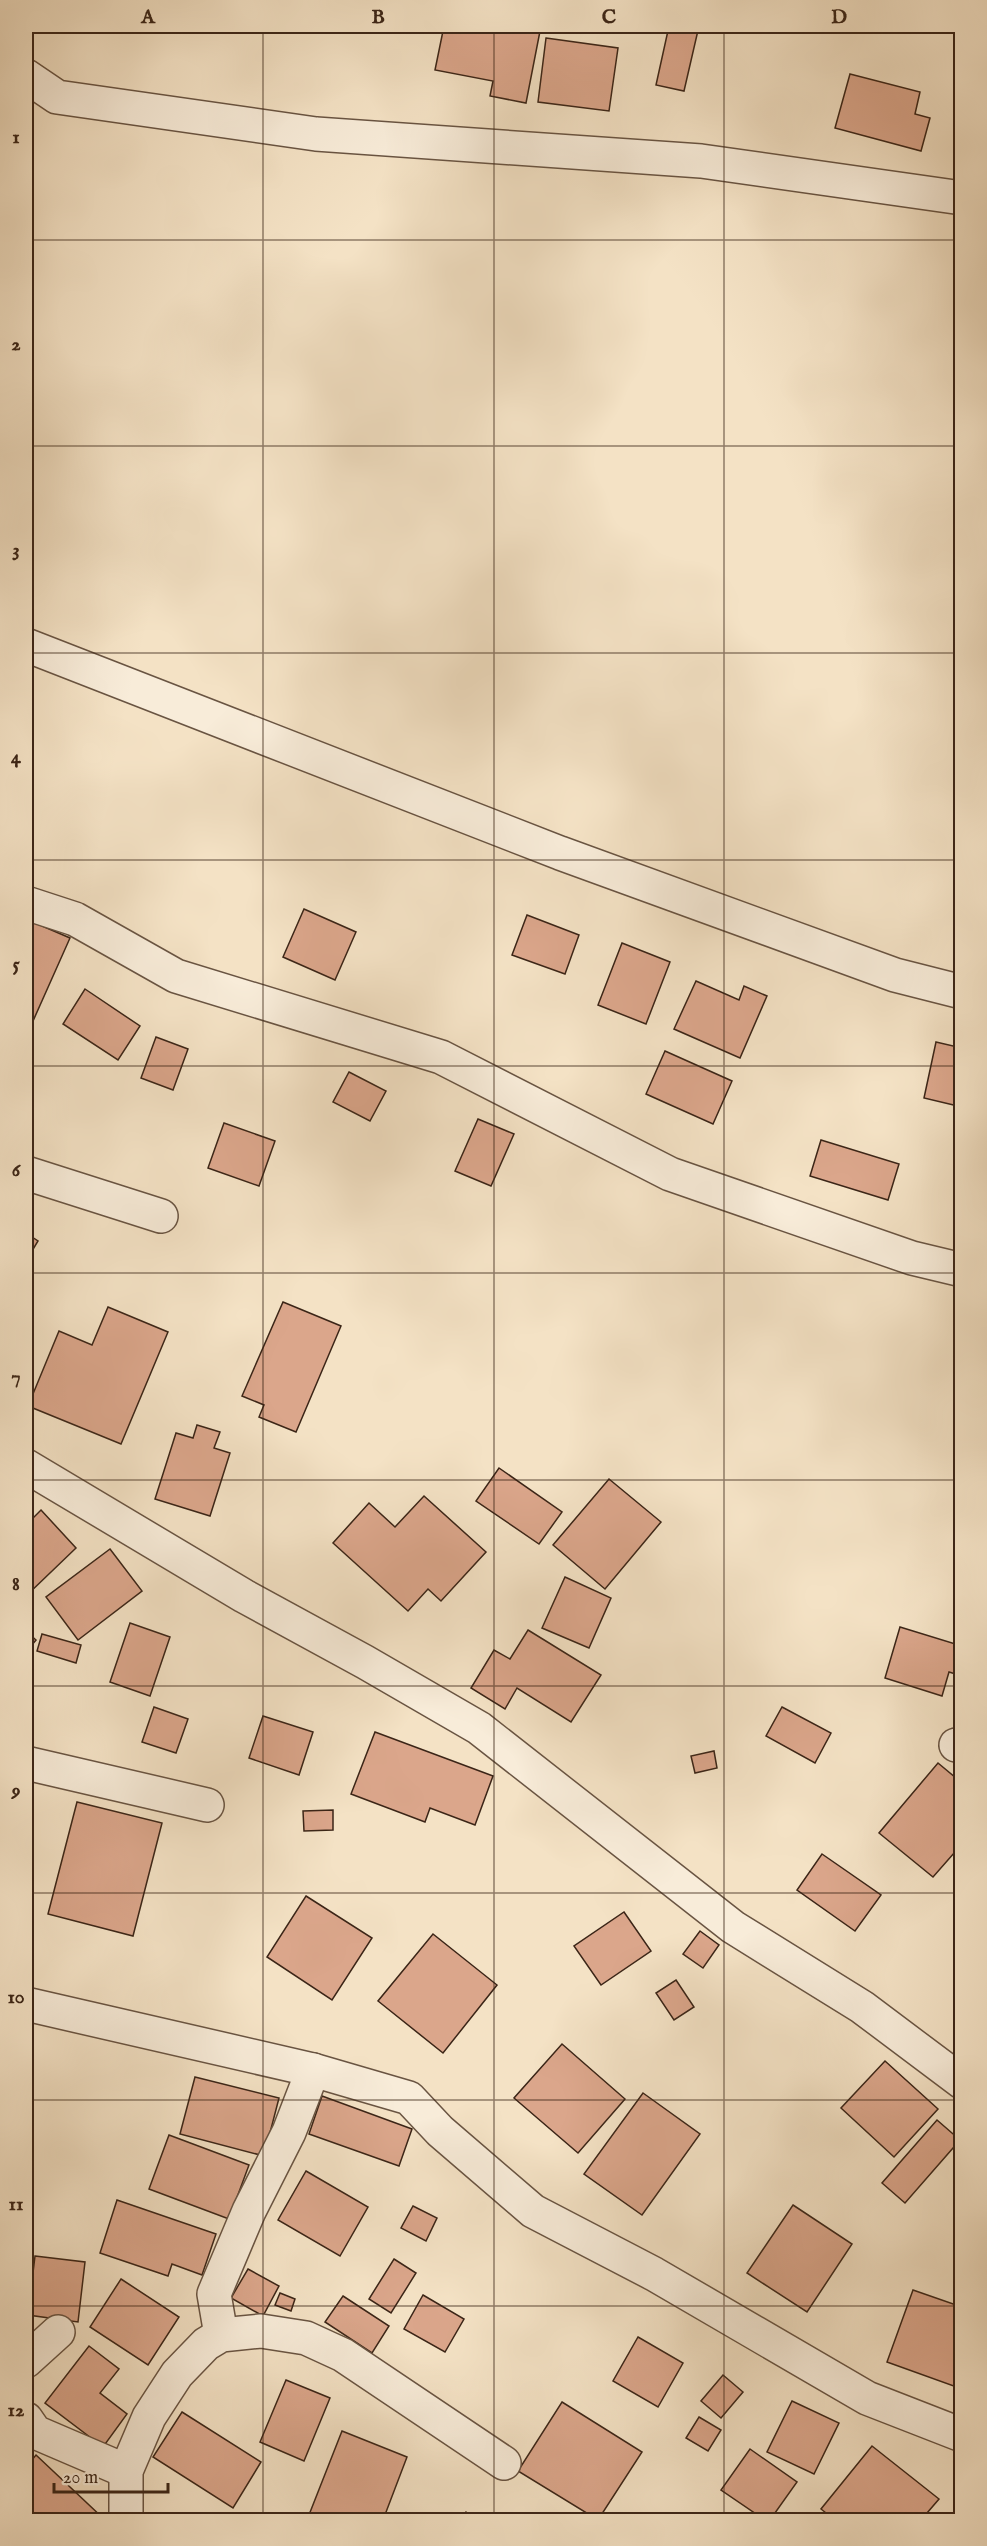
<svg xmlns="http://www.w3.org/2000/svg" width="987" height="2546" viewBox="0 0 987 2546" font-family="'IM FELL English',serif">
<rect width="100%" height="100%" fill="#f4e2c5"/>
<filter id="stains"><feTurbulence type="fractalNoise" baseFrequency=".00333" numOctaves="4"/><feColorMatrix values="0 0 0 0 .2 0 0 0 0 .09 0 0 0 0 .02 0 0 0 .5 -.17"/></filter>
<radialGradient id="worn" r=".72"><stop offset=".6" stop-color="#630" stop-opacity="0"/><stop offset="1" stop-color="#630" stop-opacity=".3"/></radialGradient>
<g fill="#dba68b" stroke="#3b2517" stroke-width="1.5">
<path d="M444,26h97l-15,77 -36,-7 3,-15 -58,-11z"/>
<path d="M622,26h31l-2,7z"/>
<path d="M669,26h30l-15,65 -28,-6z"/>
<path d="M886,26h23l-2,6z"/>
<path d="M546,38l72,10 -9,63 -71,-9z"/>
<path d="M850,74l70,18 -5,22 15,4 -9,33 -86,-23z"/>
<path d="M304,909l52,23 -21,48 -52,-23z"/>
<path d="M527,915l52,20 -14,39 -53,-19z"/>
<path d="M26,919l44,19 -41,92 -3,-1z"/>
<path d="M622,943l48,19 -24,62 -48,-19z"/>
<path d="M696,981l43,19 5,-14 23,10 -27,62 -66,-29z"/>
<path d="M85,989l55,37 -22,34 -55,-36z"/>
<path d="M156,1037l32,12 -15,41 -32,-12z"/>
<path d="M936,1042l26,6v59l-38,-9z"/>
<path d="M665,1051l67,30 -19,43 -67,-30z"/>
<path d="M349,1072l37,19 -16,30 -37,-19z"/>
<path d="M478,1119l36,15 -23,52 -36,-15z"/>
<path d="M224,1123l51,18 -16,45 -51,-18z"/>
<path d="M821,1140l78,24 -11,36 -78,-24z"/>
<path d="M26,1233l12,8 -12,20z"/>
<path d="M283,1302l58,24 -45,106 -37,-15 5,-12 -22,-9z"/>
<path d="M108,1307l60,25 -47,112 -93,-38 31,-75 33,14z"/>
<path d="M197,1425l23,7 -6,16 16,5 -20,63 -55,-17 21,-66 17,5z"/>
<path d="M499,1468l63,44 -23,32 -63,-43z"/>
<path d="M609,1479l52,43 -56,67 -52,-44z"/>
<path d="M424,1496l62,56 -45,49 -13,-12 -20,22 -75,-68 36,-40 26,24z"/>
<path d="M41,1510l35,38 -50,48v-71z"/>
<path d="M110,1549l32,42 -64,49 -32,-43z"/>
<path d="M565,1577l46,21 -22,50 -47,-20z"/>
<path d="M130,1623l40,14 -20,59 -40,-14z"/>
<path d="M900,1627l62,19v30l-13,-4 -7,24 -57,-18z"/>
<path d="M528,1630l73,45 -30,47 -54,-34 -12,21 -34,-21 23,-38 16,9z"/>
<path d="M26,1631l10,9 -10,12z"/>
<path d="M42,1634l39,11 -5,18 -39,-12z"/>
<path d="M154,1707l34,12 -12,34 -34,-11z"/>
<path d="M782,1707l49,26 -16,30 -49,-27z"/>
<path d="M263,1716l50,16 -14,43 -50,-17z"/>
<path d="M375,1732l118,44 -18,49 -45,-17 -5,14 -74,-28z"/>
<path d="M714,1751l3,17 -22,5 -4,-17z"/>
<path d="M938,1763l24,20v61l-29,33 -54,-44z"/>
<path d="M77,1802l85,21 -29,113 -85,-22z"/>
<path d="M333,1810v20l-29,1 -1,-20z"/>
<path d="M822,1854l59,41 -26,36 -58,-41z"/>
<path d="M306,1896l66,42 -40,62 -65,-43z"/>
<path d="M624,1912l27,39 -50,34 -27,-39z"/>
<path d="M700,1931l19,14 -16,23 -20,-14z"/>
<path d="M433,1934l64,51 -54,68 -65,-52z"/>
<path d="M676,1980l18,27 -20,13 -18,-27z"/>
<path d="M562,2044l63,55 -47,54 -64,-55z"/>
<path d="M885,2061l53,48 -44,48 -53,-49z"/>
<path d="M195,2077l84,21 -15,58 -84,-22z"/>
<path d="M643,2093l57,41 -58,81 -58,-41z"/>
<path d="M322,2096l90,33 -13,37 -90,-32z"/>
<path d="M937,2120l23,20 -55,63 -23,-20z"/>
<path d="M169,2135l80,30 -20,54 -80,-30z"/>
<path d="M306,2171l62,36 -28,49 -62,-36z"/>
<path d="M117,2200l99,34 -14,41 -30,-11 -4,12 -68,-23z"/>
<path d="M793,2205l59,39 -45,68 -60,-39z"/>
<path d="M413,2206l24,12 -11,23 -25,-13z"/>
<path d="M35,2256l50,6 -7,60 -50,-7z"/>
<path d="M394,2259l22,14 -25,40 -22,-14z"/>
<path d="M962,2267v19l-6,-2z"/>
<path d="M248,2269l31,17 -16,30 -32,-18z"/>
<path d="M121,2279l58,38 -31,48 -58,-38z"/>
<path d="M913,2290l49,17v82l-75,-27z"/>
<path d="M280,2293l15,6 -4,12 -16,-6z"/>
<path d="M423,2295l41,24 -19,33 -41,-23z"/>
<path d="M343,2296l46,30 -17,27 -47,-31z"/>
<path d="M638,2337l45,26 -25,44 -45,-26z"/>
<path d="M89,2346l30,23 -19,24 27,21 -24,33 -58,-44z"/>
<path d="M723,2375l20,17 -22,26 -20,-17z"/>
<path d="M286,2380l44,18 -26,63 -44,-19z"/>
<path d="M792,2401l47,22 -25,51 -47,-22z"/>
<path d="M562,2402l80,50 -44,68 -80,-49z"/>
<path d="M182,2412l79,50 -28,46 -80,-51z"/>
<path d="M699,2417l22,13 -13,21 -22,-13z"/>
<path d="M342,2431l65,26 -24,63h-76z"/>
<path d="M872,2446l67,53 -18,21h-86l-14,-11z"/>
<path d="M750,2449l47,33 -27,38h-5l-44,-30z"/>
<path d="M36,2455l69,65h-79v-53z"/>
<path d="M466,2512l12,8h-18z"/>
</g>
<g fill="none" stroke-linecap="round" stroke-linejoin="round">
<g stroke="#695442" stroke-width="36">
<g id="minor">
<path d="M26,76l31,21 259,37 385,27 261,37"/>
<path d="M26,645l534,208 335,122 67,17"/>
<path d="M26,903l49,16 101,57 265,81 229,117 242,84 50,12"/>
<path d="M26,1173l135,43"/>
<path d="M26,1466l218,130 121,66 114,66 254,199 129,80 100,75"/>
<path d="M956,1745l6,1"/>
<path d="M26,1763l181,42"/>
<path d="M26,2004l287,66 96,28 31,33 93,80 121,63 213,124 95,37"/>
<path d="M221,2335l-7,-41 35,-83 40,-79 24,-62"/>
<path d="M26,2361l32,-29"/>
<path d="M26,2419l9,13 91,39"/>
<path d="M126,2520v-49l23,-54 28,-43 29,-30 15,-9 40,-4 45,7 37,17 161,108"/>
</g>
</g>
<use href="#minor" stroke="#f8ecd9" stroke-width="33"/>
</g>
<path fill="none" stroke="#3b2517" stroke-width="1.5" stroke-opacity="0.55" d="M263,26v2494M494,26v2494M724,26v2494M26,240h936M26,446h936M26,653h936M26,860h936M26,1066h936M26,1273h936M26,1480h936M26,1686h936M26,1893h936M26,2100h936M26,2306h936"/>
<rect width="987" height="2546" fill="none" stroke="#f4e2c5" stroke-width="66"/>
<path d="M54 2483v9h114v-9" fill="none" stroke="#3b2517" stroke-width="3"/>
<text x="63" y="2483" font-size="18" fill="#3b2517" stroke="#f8ecd9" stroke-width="4.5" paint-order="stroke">20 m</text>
<rect x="33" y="33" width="921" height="2480" fill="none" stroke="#3b2517" stroke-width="2"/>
<g font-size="20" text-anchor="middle" font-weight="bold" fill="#3b2517">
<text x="148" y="23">A</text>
<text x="378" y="23">B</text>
<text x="609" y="23">C</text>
<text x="839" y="23">D</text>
<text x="16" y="143">1</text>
<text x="16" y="350">2</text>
<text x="16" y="556">3</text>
<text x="16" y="763">4</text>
<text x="16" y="970">5</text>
<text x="16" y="1176">6</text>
<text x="16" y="1383">7</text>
<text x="16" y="1590">8</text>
<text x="16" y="1796">9</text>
<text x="16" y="2003">10</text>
<text x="16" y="2210">11</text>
<text x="16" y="2416">12</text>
</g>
<rect width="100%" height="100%" filter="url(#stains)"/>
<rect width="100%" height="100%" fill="url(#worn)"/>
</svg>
